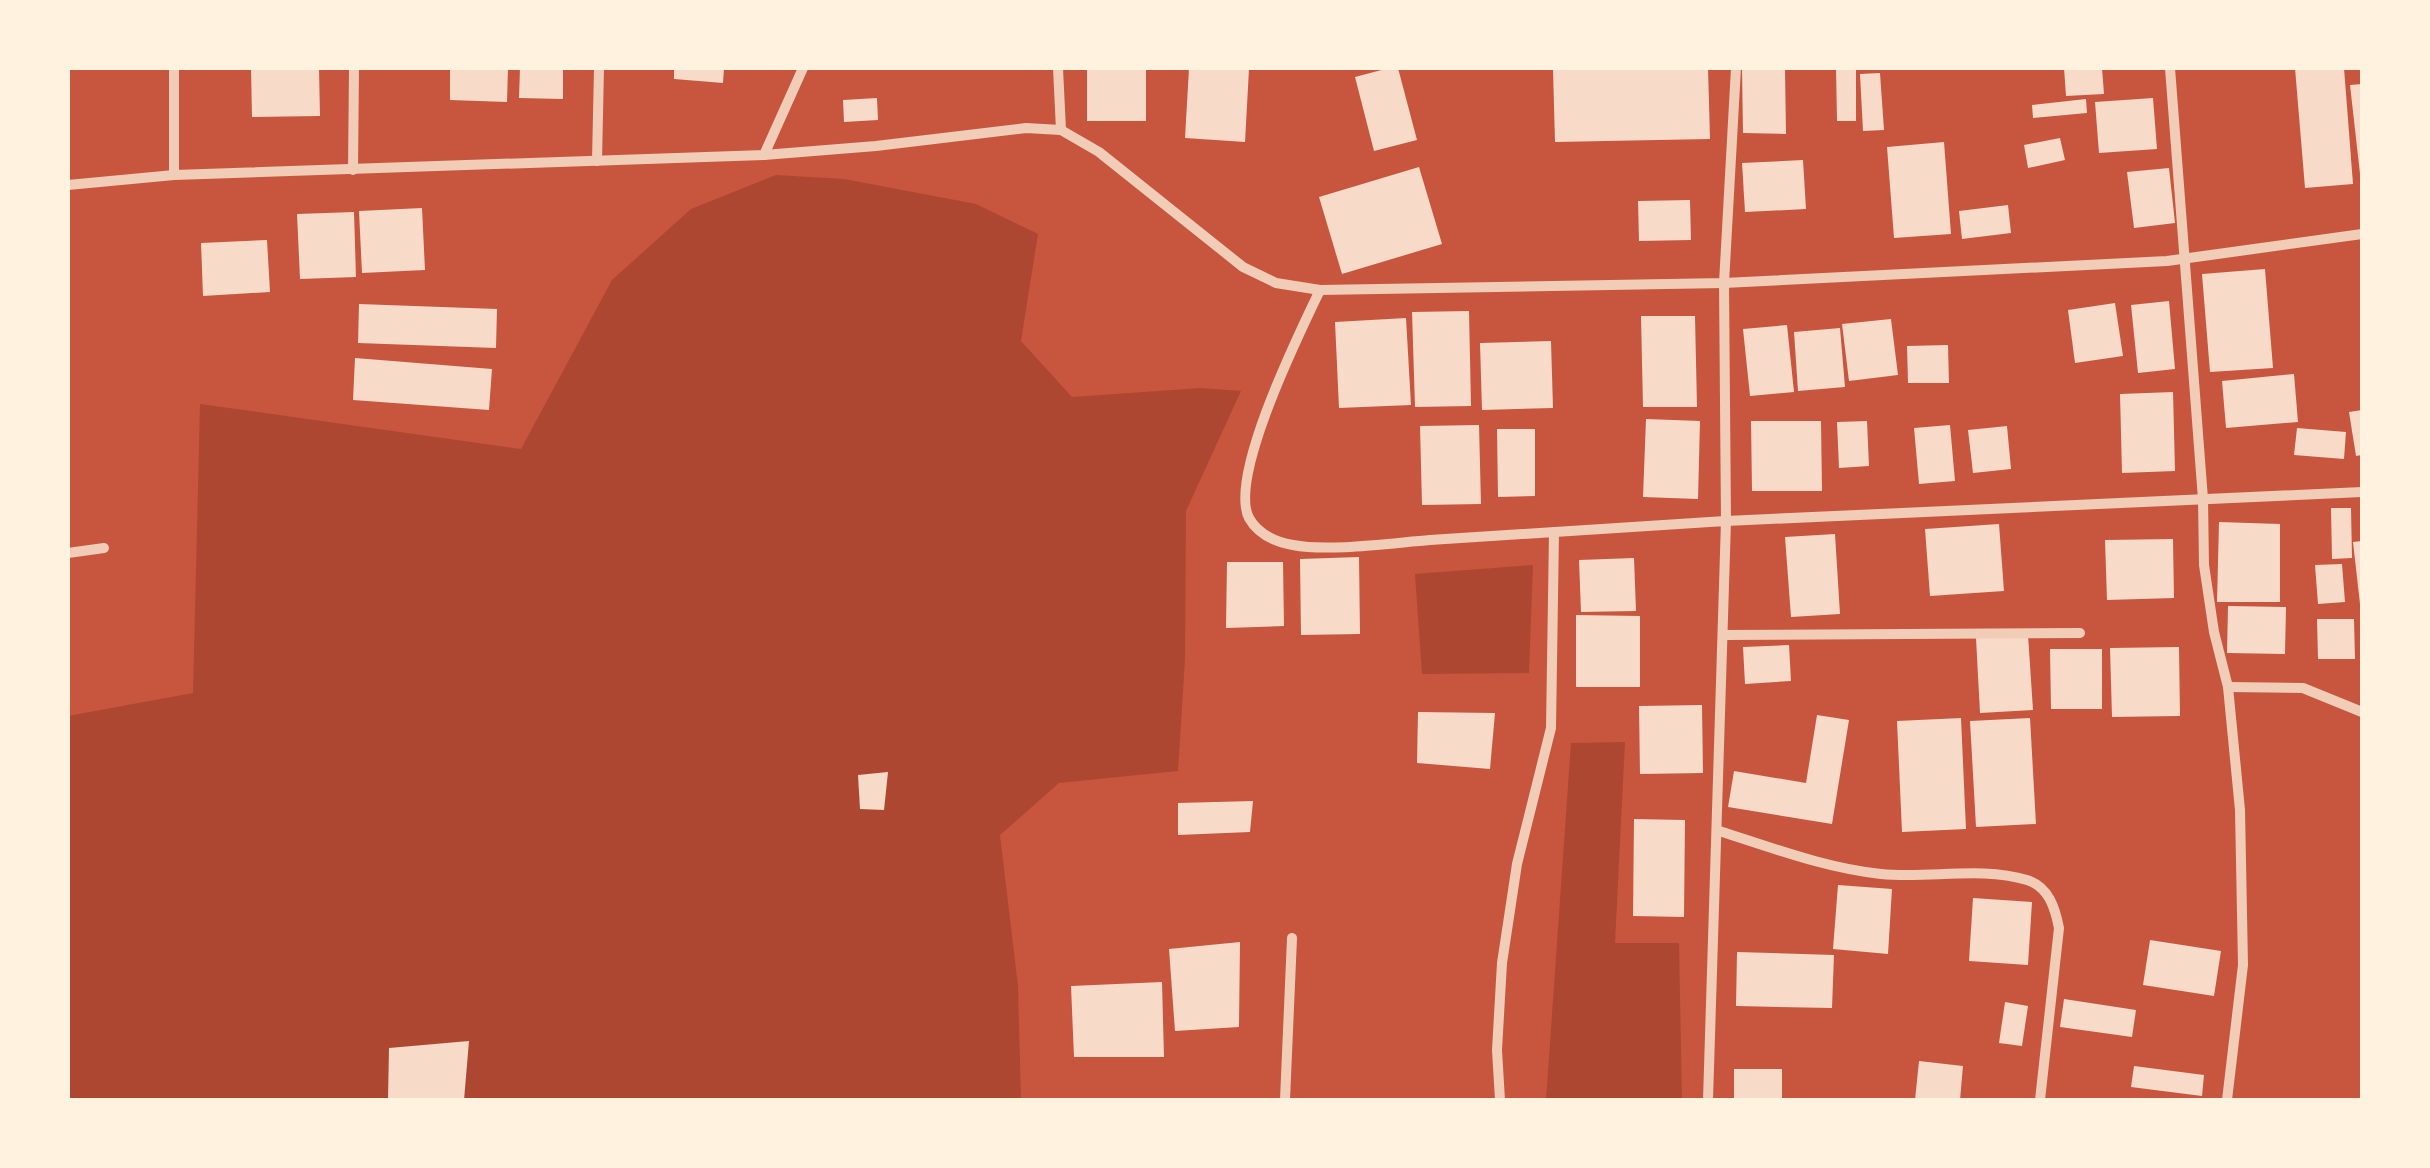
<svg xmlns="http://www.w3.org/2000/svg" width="2430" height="1168" viewBox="0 0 2430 1168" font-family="'Space Grotesk',sans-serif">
<rect width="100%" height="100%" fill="#c8553d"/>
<g fill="#ae4732">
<path d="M776,175l68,4 132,25 62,30 -17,107 51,56 129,-9 40,3 -55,120 -1,148 -7,112 -119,12 -59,52 18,151 3,114h-953v-384l125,-23 7,-289 321,45 91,-169 79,-71z"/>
<path d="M1533,565l-4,108 -107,1 -7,-100z"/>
<path d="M1625,742l-10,201h64l3,157h-136l25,-357z"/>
</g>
<g fill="#f7dbc8">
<path d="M251,68h68l1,48 -68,1z"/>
<path d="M450,68h58l-1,34 -57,-2z"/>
<path d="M520,68h43v31l-44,-1z"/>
<path d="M674,68h50l-1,15 -49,-4z"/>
<rect x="1087" y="68" width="59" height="53"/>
<path d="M1189,68l60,1 -4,73 -60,-4z"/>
<path d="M1389,68h9l19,72 -43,11 -19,-74z"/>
<path d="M1708,68l2,71 -155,3 -2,-73z"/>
<path d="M1742,68h43l1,66 -43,-1z"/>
<path d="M1836,68h20v53h-19z"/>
<path d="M2064,68h38l2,26 -38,2z"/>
<path d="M2295,68h49l9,116 -48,4z"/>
<path d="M1880,73l4,57 -21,1 -3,-57z"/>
<path d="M2362,84v89l-2,1 -10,-89z"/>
<path d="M877,98l1,22 -34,2 -1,-22z"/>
<path d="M2153,98l4,51 -58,4 -4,-51z"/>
<path d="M2086,99l1,14 -54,5 -1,-13z"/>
<path d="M2060,138l5,22 -37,8 -4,-23z"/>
<path d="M1944,142l7,92 -57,4 -7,-91z"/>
<path d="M1803,160l3,49 -61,3 -3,-49z"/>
<path d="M1419,167l23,77 -100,30 -23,-77z"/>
<path d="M2169,168l6,55 -41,5 -7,-56z"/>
<path d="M1690,200l1,40 -52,1 -1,-40z"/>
<path d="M2008,205l3,28 -49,6 -3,-28z"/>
<path d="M422,208l3,62 -63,3 -3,-62z"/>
<path d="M354,212l2,65 -56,2 -3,-65z"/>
<path d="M267,240l3,52 -67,4 -2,-53z"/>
<path d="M2265,269l8,99 -63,4 -8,-98z"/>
<path d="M2169,301l6,68 -37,4 -7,-68z"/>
<path d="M2115,303l8,53 -48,7 -7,-53z"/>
<path d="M359,304l138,5 -1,39 -138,-5z"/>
<path d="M1469,311l2,95 -56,1 -3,-95z"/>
<path d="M1641,316h54l2,91h-54z"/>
<path d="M1406,318l5,87 -72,3 -4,-86z"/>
<path d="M1891,319l7,56 -49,6 -7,-57z"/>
<path d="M1787,325l7,67 -44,4 -7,-67z"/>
<path d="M1840,328l5,59 -47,4 -4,-59z"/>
<path d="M1551,341l2,67 -71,2 -2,-67z"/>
<path d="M1948,345l1,38h-41l-1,-37z"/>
<path d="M355,358l137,11 -3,41 -136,-10z"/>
<path d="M2294,374l4,48 -72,6 -4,-47z"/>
<path d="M2173,392l2,79 -53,2 -2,-79z"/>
<path d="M2362,410v45l-6,1 -7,-44z"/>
<path d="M1646,419l54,2 -2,78 -55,-2z"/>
<path d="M1751,421h70l1,70h-70z"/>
<path d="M1867,421l2,45 -30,2 -2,-46z"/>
<path d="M1479,425l2,79 -59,1 -2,-79z"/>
<path d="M1950,425l5,56 -36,3 -5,-56z"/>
<path d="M2007,426l4,43 -38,4 -5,-43z"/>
<path d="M2297,428l49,4 -2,27 -50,-4z"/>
<path d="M1497,429h38v67l-37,1z"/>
<path d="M2331,508h20l1,50 -20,1z"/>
<path d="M2219,522l61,2v78h-63z"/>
<path d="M1999,524l5,67 -74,5 -5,-67z"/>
<path d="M1835,534l5,80 -49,3 -6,-80z"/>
<path d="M2173,539l1,59 -67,2 -2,-60z"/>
<path d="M2362,541v62l-2,1 -7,-62z"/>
<path d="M1359,557l1,77 -59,1 -1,-76z"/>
<path d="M1634,558l2,53 -55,1 -2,-52z"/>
<path d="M1227,562h56l1,64 -58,2z"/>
<path d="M2342,564l3,38 -27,2 -3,-39z"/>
<path d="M2228,606l58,1 -1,47 -58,-1z"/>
<path d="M1576,615l64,1v71h-64z"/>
<path d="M2317,619h37l1,40h-37z"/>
<path d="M2028,635l5,75 -53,3 -4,-75z"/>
<path d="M1789,645l2,36 -46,3 -2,-37z"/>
<path d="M2179,647l1,69 -68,1 -2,-69z"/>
<path d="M2050,649h52v60h-51z"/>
<path d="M1702,705l1,68 -63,1 -1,-68z"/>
<path d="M1418,712l77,1 -5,56 -73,-6z"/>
<path d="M1817,715l32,5 -17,104 -104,-17 6,-36 72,12z"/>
<path d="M1961,718l5,111 -64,3 -5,-111z"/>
<path d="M2030,718l6,106 -60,3 -6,-106z"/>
<path d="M888,772l-4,38 -24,-1 -2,-34z"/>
<path d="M1253,801l-3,31 -72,3v-32z"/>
<path d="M1634,819l51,1 -1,97 -51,-1z"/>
<path d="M1838,885l54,4 -4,65 -55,-5z"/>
<path d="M1973,898l59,4 -4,63 -59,-4z"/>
<path d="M2150,940l71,11 -7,45 -71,-11z"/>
<path d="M1240,942l-1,85 -64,4 -6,-82z"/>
<path d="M1737,952l97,3 -2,53 -96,-2z"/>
<path d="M1162,982l2,75h-90l-3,-71z"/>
<path d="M2064,999l72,11 -4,27 -72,-10z"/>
<path d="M2005,1002l23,4 -6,40 -23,-3z"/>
<path d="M469,1041l-5,59h-76l1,-52z"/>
<path d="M1919,1061l44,5 -3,34h-45z"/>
<path d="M2134,1066l70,9 -2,21 -71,-9z"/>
<rect x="1734" y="1069" width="48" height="31"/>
</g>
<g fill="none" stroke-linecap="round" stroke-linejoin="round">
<g stroke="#f1ccb7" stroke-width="10">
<path d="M1058,68l3,62"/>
<path d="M1736,68l-12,215 2,238 636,-29"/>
<path d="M2170,68l33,431 1,66 10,67 14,55 12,123 3,155 -16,135"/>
<path d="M764,155l39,-87"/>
<path d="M597,161l2,-93"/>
<path d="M353,170l1,-102"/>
<path d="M174,175v-107"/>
<path d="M68,185l106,-10 590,-20 112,-9 150,-18 35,2 38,22 144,115 33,16 44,7 404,-7 443,-22 195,-27"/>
<path d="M1320,290c-20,42 -92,187 -71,228 9,16 27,24 44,27 35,7 99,-2 137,-5 98,-6 197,-13 296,-19l-18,579"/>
<path d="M68,553l36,-5"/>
<path d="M1723,635l357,-2"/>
<path d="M2228,687l75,1 59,24"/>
<path d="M1719,831c54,17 106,37 162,43 47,5 100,-8 146,6 22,7 28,28 32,48l-19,172"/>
<path d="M1285,1100l7,-162"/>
<path d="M1500,1100l-3,-50 5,-87 15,-99 34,-136 3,-196"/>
</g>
</g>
<rect width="2430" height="1168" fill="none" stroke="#fff3e0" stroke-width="140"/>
</svg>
